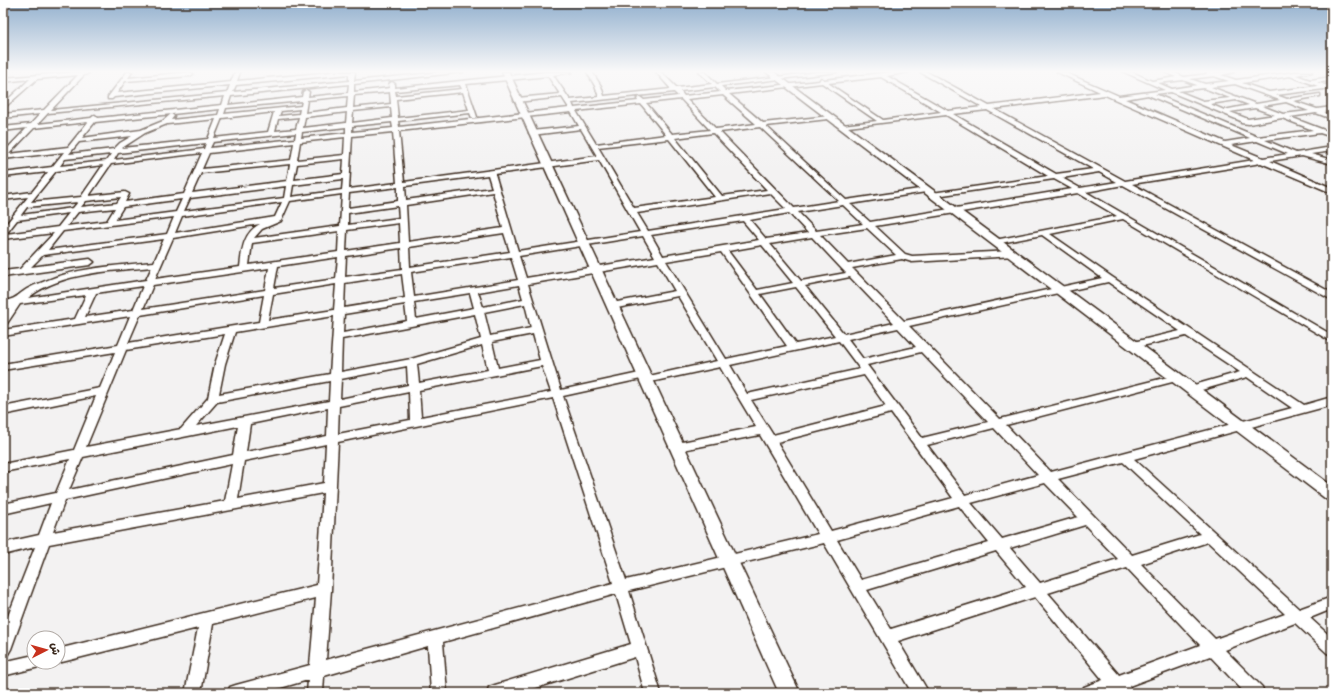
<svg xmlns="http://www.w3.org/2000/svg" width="1335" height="696" viewBox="0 0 1335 696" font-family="'Comic Neue','Playpen Sans Arabic',sans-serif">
<rect width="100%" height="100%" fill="#f3f2f2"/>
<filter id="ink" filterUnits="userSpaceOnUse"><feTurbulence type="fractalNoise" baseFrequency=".025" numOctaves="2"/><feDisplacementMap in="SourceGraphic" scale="8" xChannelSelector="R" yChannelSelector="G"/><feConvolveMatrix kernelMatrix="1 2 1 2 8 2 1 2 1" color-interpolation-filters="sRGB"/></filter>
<g filter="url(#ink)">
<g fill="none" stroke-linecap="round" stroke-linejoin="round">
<path stroke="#827770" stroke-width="4.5" d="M1329,693l3,-1"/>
<g stroke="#3b2a1e" stroke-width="3">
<g id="street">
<path d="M75,72l14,1 -5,2 -33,35 176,-17 3,-8 -116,12 -2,2h-4v-2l19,-25h5l-4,6 62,-6 3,2 -3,2 -65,5 -8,12 114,-11 4,-10h5l-3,9 94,-9h24l-1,9 87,-9h22l-109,12v8l36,-4 -1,-4 3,-2 3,2v4l151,-16h26l-19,3 17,25 29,-3 -4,-11 -8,-14h5l9,14 3,10 67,-7 -15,-17h5l16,16 35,-4 -13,-12h6l12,12 101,-12h19l-116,14 5,5 93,-10 2,-3 3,2 66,-8h19l-22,4 61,35 34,-4 -62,-35h7l62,34 111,-14 -43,-20h7l55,24 46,-6 -41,-18h8l20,9 24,-4 -11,-5h8l11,5 23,-3 -1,-2h28l-13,3 15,5 59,-8h17l-16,3 14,5 22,-3v4l-15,1 8,3 7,-1v4l-56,7 11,4 33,-5v2l-27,5 24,8 15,-2v4l-8,1 8,3v4l-16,-6 -26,4 42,16v4l-12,-4 -55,7 31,13 36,-6v4l-21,3 21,6v4l-30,-8 -32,5 62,27v5l-71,-30 -129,21 200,109v7l-209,-115 -37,7 246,143v7l-209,-123 -73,15 62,43 192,128 28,-8v8l-198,54 165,150 33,-12v12l-22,9 22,20v17l-5,-2 -32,-30 -70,27 37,37 2,6h-19l-35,-37 -81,30 3,7h-50l2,-6 19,-7 -68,-83 -137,44 31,52h-17l-88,-150 -195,48 32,102h-16l-10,-36 -115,36h-33l2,-6 6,-2 136,-41 -15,-50 -173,48 4,51h-16l-3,-47 -104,30 -1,17h-16l1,-13 -45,13h-35l2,-6 6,-2 74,-20 6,-67 -103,26 -12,69h-16l13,-65 -140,35 -3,-1h3v-13l259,-64 6,-92 -274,51 -38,105 -3,5 -5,2v-27l32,-82 -32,8v-12l36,-8 12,-32 -48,11v-10l53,-11 14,-34 -67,13v-8l71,-14 22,-54 -93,19v-8l97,-19 15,-36 -112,18v-6l115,-19 12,-29 -127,20v-6l72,-11 11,-24 -66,9 -14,21 -3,1v-11l6,-9 -6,1v-6c14,-2 13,-5 24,-12 9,-5 19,-8 29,-12 31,-10 66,-12 98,-15l10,-23 -121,16 -12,12 59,-8 4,3 -4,3 -87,12v-6l17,-2 34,-36 -51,6v-11l25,-31 -25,3v-4l29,-4 16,-20 -45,5v-4l49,-6 12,-15 -61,7v-6l24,-25 -24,3v-4l28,-3 9,-10 -37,4v-4l41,-4 34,-35 -41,4 -34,30v-5l27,-25 -27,3v-4zM349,74v7l-116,11 3,-7zM548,76l12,18 -43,4 -3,2 3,2 45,-5 7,11 -170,19 -1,-6 72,-8 2,5h4l1,-1 -11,-33zM1214,76l15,5 -24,3 -15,-5zM1290,76l28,10 -49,6 -27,-9zM881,77l60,35 -58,8 -55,-37zM1183,80l14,5 -25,4 -14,-6zM822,83l55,38 -35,4 -3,2 1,1 106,-13 102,61 -116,17 -4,2 1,2 125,-18 18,10 -202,33 -20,-18 76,-12 4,-2 -4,-2 -80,12 -80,-74 62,-7 3,-2 -1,-1 -67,7 -34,-29zM349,84l-1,9 -40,4 1,-5 -3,-2 -3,2 -1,5 -74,8 3,-9zM1235,84l45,16 -24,4 -45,-17zM460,85l2,4 -66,7 -1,-5zM715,87l5,5 -36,4 -4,-5zM1204,88l26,10 -27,3 -25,-10zM390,92l1,12 -38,4 1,-13zM463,92l6,18 -71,8 -2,-19zM674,92l4,4 -34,4 -4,-3 -3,2 1,2 -64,7 -2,-5zM1171,92l70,29v2l8,1 33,-6 31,12 -55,7 -103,-43zM723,95l33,29 -40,5 -29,-30zM1105,95l9,4 140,61 -129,21 -131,-72zM1148,95l102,43 -25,4 -100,-43zM225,96l-3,9 -124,13 -3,-3 -4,3 -53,6 10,-11zM348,96l-1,12 -42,5 2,-13zM681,99l29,31 -38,4 -26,-31zM1236,100l13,5 -25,5 -14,-6zM302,101l-1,5 -77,8 2,-6zM1286,102l23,9 -26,3 -21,-8zM641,104l25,31 -70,9 -20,-33zM391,107l1,11 -40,5 1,-12zM1255,108l20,7 -27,4 -18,-7zM220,109l-2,6 -47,5 3,-4 -3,-2 -8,7 -22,9 -59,8 13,-16zM300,109l-1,5 -20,2 2,-5zM987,110l106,59 -37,5 -103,-60zM274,112l-6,20 -54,6 8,-20zM347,112l-1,11 -43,5 2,-11zM571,112l8,14 -47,5 -3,2 3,2 49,-6 16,27 -193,26 -5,-51zM299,117l-3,12 -21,2 3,-12zM216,119l-8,20 -86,9 23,-15 22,-9zM88,122l-20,25 -59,7 25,-26zM392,122l1,6 -41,4v-6zM346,127v6l-45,5 1,-6zM760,127l79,74 -45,7 -74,-76zM393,132l4,51 -48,6 3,-53zM296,133l-1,6 -85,9 3,-6zM713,133l54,57 -45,6 -47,-58zM132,136l-12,7 -6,6 -45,5 10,-12zM345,137l-1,18 -47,5 3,-18zM669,139l46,58 -81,11 -36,-61zM1257,141l31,13 -25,4 -32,-13zM206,143l-2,6 -90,11 4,-7zM294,143l-3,17 -89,9 7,-16zM202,153l-18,41 -59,8 4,-8 -4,-2 -36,4 22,-32zM111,154l-5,7 -46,5 5,-7zM344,159l-1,15 -49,6 3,-16zM599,160l41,72 -122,19 -23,-77zM290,164l-3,17 -95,12 9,-20zM103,165l-22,32 -50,5 25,-31zM1099,172l18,10 -37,6 -18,-10zM488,175l4,13 -86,12 -1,-14zM343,179l-1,11 -51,7 2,-12zM286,186l-2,12 -100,13 6,-13zM398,187v14l-50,7 1,-15zM493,192l10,36 -95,14 -2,-37zM770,193l16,16 -138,22 -11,-18zM1078,193l39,23 -122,24 -4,2 4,2 47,-9 60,43 -198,43 -52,-53 50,-9 10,3 103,-6 1,-2 -1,-2 -3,-1 -100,5 -7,-2 -30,-28zM342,194l-2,32 -86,12 8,-9 19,-8 9,-20zM121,197l-4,6 -36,4 5,-6zM182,199l-6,13 -61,8 8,-13zM78,202l-5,6 -52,7 6,-8zM282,202l-7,15 -100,16 7,-17zM843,205l20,19 -47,7 -18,-19zM398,206l1,12 -51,7v-12zM115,208l-8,13 -40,5 11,-14zM69,213l-11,14 -52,7 11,-14zM789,213l19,20 -42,6 -16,-19zM174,217l-7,17 -119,16 15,-19zM743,221l16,19 -96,16 -12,-21zM399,223l1,20 -54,8 1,-21zM260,224c-17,9 -18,26 -20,43l-85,12 18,-41zM867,228l29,27 -48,9 -28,-29zM339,231l-1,21 -89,13 3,-22zM504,233l6,19 -100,15 -1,-20zM643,236l12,21 -129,21 -7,-22zM812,237l30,32 4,4 -45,8 -31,-37zM762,245l31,38 -36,7 -29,-39zM401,248l1,21 -57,8 1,-21zM721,252l66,94 -61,13 -60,-98zM338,257l-2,22 -62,9 4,-22zM511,257l7,23 -104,17 -3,-25zM658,262l17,29 -63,12 -5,3 5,3 66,-13 39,65 -68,15 -1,-3 -4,-1 -83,18 -33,-106zM152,267l-6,13 -118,18c32,-26 85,-27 124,-31zM269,268l-4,22 -122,19 10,-24zM402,274l3,24 -61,10 1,-25zM850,277l44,46 -50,11 -39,-48zM1108,282l72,49 -51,12 -1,2 1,2 4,1 53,-12 54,36 -53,15 -1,2 1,2 4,2 56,-16 45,31 -241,64 -45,-47 174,-45 1,-2 -1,-2 -4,-1 -176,44 -91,-93zM336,284l-2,26 -66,10 5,-26zM519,285l4,14 -40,8 -5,-15zM143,286l-10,24 -48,7 11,-24zM796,287l39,49 -39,8 -36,-50zM470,293l4,15 -58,11 -2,-17zM264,295l-5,27 -131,21 12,-28zM405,304l2,17 -64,12 1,-19zM525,304l6,24 -41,8 -6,-24zM475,314l6,25 -70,20 -70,13 1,-33zM334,316l-4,58 -111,20 6,-30 10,-32zM898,328l18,19 -53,12 -15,-20zM225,334l-10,30 -7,34 -27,31 -95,18 40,-97zM533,334l7,26 -42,8 -6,-26zM839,341l21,28 -113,25 -17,-29zM482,345l6,25 -69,13 -2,-19zM921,352l67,70 -66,16 -55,-73zM407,366l1,19 -68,14 1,-20zM542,366l9,26 -130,25 -2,-27zM720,367l36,60 -79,16 -4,1 -2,3 2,3 4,1 83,-16 58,99 -192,46 -63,-184 78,-17 1,3 4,1zM864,375l22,31 -113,29 -22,-35zM330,381l-1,20 -133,25 21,-24zM409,392l1,28 -72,14 1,-28zM553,398l60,185 -287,77 5,-70 7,-148zM328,408l-1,28 -81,16 4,-28zM891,413l62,85 -122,33 -54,-89zM238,426l-5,29 -164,35 14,-33zM994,428l44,47 -73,20 -38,-50zM326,444l-2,39 -86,16 6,-38zM1123,462l77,72 -68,21 -74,-76zM232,464l-7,37 -172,31 12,-32zM1045,483l33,34 -76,22 -31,-36zM959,506l30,37 -128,37 -24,-40zM1085,525l33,34 -78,24 -30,-35zM1208,542l77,72 -70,25 -74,-75zM996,551l30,36 -135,42 -24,-39zM1127,568l73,77 -81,30 -71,-82z"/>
<path d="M34,655v7h8l-3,5 -36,9v-14z"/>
</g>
</g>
<g stroke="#3b2a1e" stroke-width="3">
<g id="secondary">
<path d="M502,72h7l291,621h-21z"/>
<path d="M766,72h8l558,414v15l-6,-2z"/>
</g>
</g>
<use href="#street" fill="#fff" fill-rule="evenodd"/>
<use href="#secondary" fill="#fff" fill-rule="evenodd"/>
</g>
</g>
<linearGradient id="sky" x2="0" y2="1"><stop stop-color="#92b0ce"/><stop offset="0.42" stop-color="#faf9f9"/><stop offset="1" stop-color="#faf9f9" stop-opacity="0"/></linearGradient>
<rect width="1335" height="170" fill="url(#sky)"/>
<rect width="1335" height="696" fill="none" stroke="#fff" stroke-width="16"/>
<rect x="8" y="8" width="1319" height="680" fill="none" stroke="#3b2a1e" stroke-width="1.5" filter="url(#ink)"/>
<g transform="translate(46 650) rotate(84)"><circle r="19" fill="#ffffff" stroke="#b1aaa5"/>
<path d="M0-3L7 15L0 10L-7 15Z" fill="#c8321e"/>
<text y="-6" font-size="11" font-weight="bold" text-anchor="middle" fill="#3b2a1e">ش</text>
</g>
</svg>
